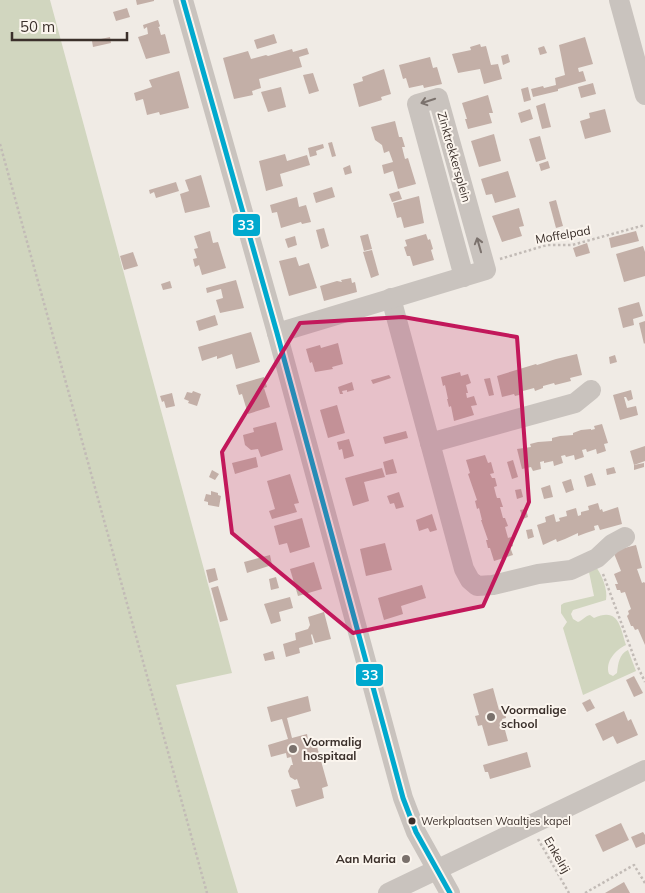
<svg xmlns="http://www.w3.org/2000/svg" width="645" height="893" viewBox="0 0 645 893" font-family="Mulish,sans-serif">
<rect width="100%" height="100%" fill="#f0ebe5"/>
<g fill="#d1d6bf">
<path d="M0,0h50l182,673 -56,12 62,208h-238z"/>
<path d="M595,566c7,8 13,24 11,34l-33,10 -2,4 2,5 5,3c5,-2 7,-6 12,-7l4,3c25,-11 26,9 32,27 -11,5 -21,17 -17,29l4,2 4,-3c1,-9 2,-19 11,-23l8,21 -53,24 -20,-67 4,-6 -6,-9v-8l3,-2 30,-7 -5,-24z"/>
</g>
<g fill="#c3afa7">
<path d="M136,0h18v1l-17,4z"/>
<path d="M127,8l3,9 -14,4 -3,-9z"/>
<path d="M158,20l2,6 -2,2h1l2,7 4,-1 5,19 -24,6 -8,-22 10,-3 -1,-7 -3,2 -1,-4z"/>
<path d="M274,34l3,9 -20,6 -3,-9z"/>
<path d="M110,37l1,6 -18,4 -1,-6z"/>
<path d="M585,37l8,27 -15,4 1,4 4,-1 3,10 -28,8v2l-25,6 -2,-8 12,-3 1,2 12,-3 -1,-7 10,-3 -6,-30z"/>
<path d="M480,44l1,3 5,-1 5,19 7,-1 4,15 -18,5 -4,-15 -22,4 -6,-19 19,-4 -1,-3z"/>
<path d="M544,46l3,7 -7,2 -2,-7z"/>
<path d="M307,48l2,6 -10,3 3,10 -43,12 2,9 -9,3 1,4 -19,4 -11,-41 25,-7 3,8 15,-4 2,1 24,-7 1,3z"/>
<path d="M508,54l2,8 -7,3 -2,-9z"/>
<path d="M430,57l3,11 4,-1 5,17 -18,4 -1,-3 -14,3 -3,-10 -3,1 -4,-14z"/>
<path d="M384,69l7,25 -10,3 1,3 -23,7 -6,-23 10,-3 -1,-4z"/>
<path d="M179,71l10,37 -29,7 -1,-3 -12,3 -4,-16 -7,2 -2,-8 18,-6 -3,-7z"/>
<path d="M313,73l6,18 -10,3 -6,-19z"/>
<path d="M593,83l3,11 -15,4 -3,-11z"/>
<path d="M281,87l5,20 -18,5 -7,-20z"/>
<path d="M528,87l3,13 -7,2 -3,-13z"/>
<path d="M488,95l5,18h-4l3,10 -24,6 -3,-10h2l-5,-16z"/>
<path d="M545,103l6,24 -9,2 -6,-23z"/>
<path d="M530,109l3,10 -12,4 -3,-10z"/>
<path d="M605,109l6,23 -26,7 -5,-18 10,-3 -1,-5z"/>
<path d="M395,121l4,16h3l3,10h-3l3,12 3,-1 8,26 -18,5 -5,-18 -9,3 -2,-9 11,-3 -4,-11 -5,2 -2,-8 -7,-5 -4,-13z"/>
<path d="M494,134l7,27 -22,6 -8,-26z"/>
<path d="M540,136l6,23 -10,3 -7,-23z"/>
<path d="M332,142l4,14 -4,1 -4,-14z"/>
<path d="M323,144l1,4 -8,3 1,4 -7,2 -2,-9z"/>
<path d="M285,154l2,7 20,-6 3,10 -30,9 3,12 -17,5 -7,-30z"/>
<path d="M548,161l2,7 -9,3 -2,-7z"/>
<path d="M350,165l2,8 -7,2 -2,-7z"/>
<path d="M508,171l8,26 -21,6 -3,-9 -6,1 -5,-16z"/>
<path d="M201,175l9,32 -25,6 -5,-19 9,-3 -4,-11z"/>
<path d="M176,182l3,9 -23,7 -2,-6 -4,2 -1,-4z"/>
<path d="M332,187l3,10 -19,6 -3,-10z"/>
<path d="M399,191l3,8 -10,3 -3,-8z"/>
<path d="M419,196l5,27 -20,5 -3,-11 -4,1 -4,-15z"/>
<path d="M297,197l2,10 7,-2 5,17 -9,2 -1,-2 -20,6 -4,-16 -5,1 -2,-8z"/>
<path d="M556,200l7,26 -7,2 -7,-26z"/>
<path d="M519,208l5,18 -5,1 3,9 -20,6 -10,-26z"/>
<path d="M324,228l5,18 -8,3 -5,-19z"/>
<path d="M210,231l3,12 5,-1 8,26 -24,7 -3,-10 -4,2 -2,-8 4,-1 -3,-9 4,-1 -4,-12z"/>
<path d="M636,231l3,10 -28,7 -2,-10z"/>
<path d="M368,234l4,15 -8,2 -4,-15z"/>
<path d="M426,234l2,6 2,-1 3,10 -2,1 3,10 -21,6 -3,-10h-3l-3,-9 3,-1 -2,-6z"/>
<path d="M295,236l2,9 -9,3 -3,-9z"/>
<path d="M587,243l3,10 -14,4 -3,-9z"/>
<path d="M643,246l2,6v24l-21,6 -8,-28z"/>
<path d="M372,250l7,25 -8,3 -8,-26z"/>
<path d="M133,252l5,14 -14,4 -4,-14z"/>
<path d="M296,257l3,9 10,-3 8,25 -28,8 -10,-35z"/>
<path d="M351,278l1,5 3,-1 2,10 -33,9 -4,-15 17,-5 5,1 -1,-2z"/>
<path d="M236,280l8,28 -24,5 -4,-13 7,-2 -2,-9 -14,4 -1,-5z"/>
<path d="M170,281l2,7 -9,2 -2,-6z"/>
<path d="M639,302l4,14 -10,3 1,6 -11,3 -5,-20z"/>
<path d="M215,315l3,10 -19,6 -3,-10z"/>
<path d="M645,321v22l-1,1 -5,-21z"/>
<path d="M251,332l9,30 -24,7 -4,-15 -15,5v-3l-15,5 -4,-14z"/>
<path d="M338,343l5,21 -11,3 1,2 -18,3 -3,-10 -2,1 -4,-14 14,-4 1,3z"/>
<path d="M577,354l5,21 -12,3 1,3 -16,4 -1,-2 -11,3v2l-8,3 -1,-3 -11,3v3l-8,2 -1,-2 -12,3 -5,-21 39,-12 1,1 19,-6z"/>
<path d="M615,355l2,7 -7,2 -1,-7z"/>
<path d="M460,372l1,4 7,-2 3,9 -5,2 2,8h-2l1,5 7,-2 3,9 -6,1 3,9 -20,6 -3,-15 -2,1 -2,-8h1l-3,-14 -2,1 -2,-9z"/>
<path d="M389,375l2,3 -18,6 -2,-4z"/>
<path d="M264,377l3,10 -3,1 6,19 -22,7 -6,-20 -3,1 -3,-10z"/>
<path d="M490,378l4,17 -5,1 -5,-17z"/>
<path d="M352,382l2,8 -7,2v-2l-5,1 1,3h-3l-2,-7z"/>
<path d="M631,390l2,9 -5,2 -2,-4h-2l3,11 9,-2 2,9 -18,5 -7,-25z"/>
<path d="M193,391l8,3 -4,12 -9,-3 1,-2 -5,-2 3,-7 5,1z"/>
<path d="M172,393l3,13 -9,2 -2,-7 -2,1 -2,-6z"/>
<path d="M337,405l8,28 -17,5 -8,-28z"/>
<path d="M276,422l7,28 -22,7 -3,-8 -7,1 -6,-5 -2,-10 11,-3 -1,-4z"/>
<path d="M602,424l6,19 -4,1 2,7 -9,3 -1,-5 -9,3 -1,-3 -4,1 2,7 -9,3 -1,-5 -8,2 -1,-2 -4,1 2,7 -9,3 -1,-5 -9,2v-2l-4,1 1,7 -8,2 -2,-4 -9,2 -5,-20 14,-2 -1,-3 8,-2 14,-1v-3l8,-2 13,-1v-2l8,-3 10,-1v1l4,-1 -1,-3z"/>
<path d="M406,431l2,7 -23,6 -2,-7z"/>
<path d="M349,439l5,17 -10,3 -2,-10 -3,1 -2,-8z"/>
<path d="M645,446v15l-11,4 -4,-14z"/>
<path d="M485,455l3,8 3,-1 3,11 -4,1 2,4h3l2,8 -3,1 2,8 1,3h3l3,9h-3l3,11h2l3,8 -3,1 3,11 3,-1 2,9 -3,1 3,8 -19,6 -4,-13h-2l-2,-8h2l-7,-20h1l-3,-12 -2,1 -2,-8 2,-1 -9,-26 2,-1 -4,-13z"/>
<path d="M256,457l2,10 -23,7 -3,-11z"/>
<path d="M393,459l4,14 -11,2 -3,-13z"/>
<path d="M513,460l5,17 -6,2 -5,-17z"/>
<path d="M644,463v4l-10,3v-5z"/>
<path d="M614,467l2,6 -9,2 -1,-6z"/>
<path d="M382,468l3,9 -21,5 5,19 -16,5 -8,-28z"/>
<path d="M212,470l7,4 -4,6 -6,-3z"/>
<path d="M592,473l4,12 -9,2 -3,-11z"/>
<path d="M290,474l9,29 -5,1 3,8 -25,7 -3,-8 6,-2 -8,-28z"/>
<path d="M571,479l3,11 -8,3 -4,-11z"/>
<path d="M550,485l3,12 -9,2 -3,-11z"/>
<path d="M521,489l2,8 -6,2 -2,-9z"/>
<path d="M211,491l7,2v2l3,1 -2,11 -11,-2v-3l-4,-1 2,-7 5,1z"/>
<path d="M399,492l5,15 -8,2 -2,-6 -4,1 -3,-8z"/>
<path d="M598,503l2,7 2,-1 1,3 15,-5 4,17 -22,6 -2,-5 -4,1 1,4 -9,3 -8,3v-3l-13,6 -8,3 -1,-3 -13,6 -6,-20 9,-3 -1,-5 9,-3 2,8 4,-1 -1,-3 8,-2 -1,-5 10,-3 2,8 3,-1v-3l8,-2 -1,-4z"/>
<path d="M526,509l2,8 -5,2 -3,-9z"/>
<path d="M432,514l5,16 -7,2 -2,-4 -9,3 -3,-11z"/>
<path d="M302,518l8,29 -20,6 -3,-10 -8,2 -5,-19z"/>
<path d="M532,529l2,8 -6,2 -2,-9z"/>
<path d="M385,543l7,27 -26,6 -6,-27z"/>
<path d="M636,545l6,23 -5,1 5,14 2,-1 1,1v62l-7,-16 -3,1 -2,-4h-2l-4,-10 2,-2 -1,-3 3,-2 -6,-17 -4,1 -1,-3h-3l-2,-6h3l-4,-10 7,-3 -8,-20z"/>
<path d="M270,555l2,10 -25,8 -3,-11z"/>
<path d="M314,562l8,27 -24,7 -8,-27z"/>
<path d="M215,568l3,12 -9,3 -3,-13z"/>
<path d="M276,577l3,11 -8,2 -2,-11z"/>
<path d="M422,585l4,13 -25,8 2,8 -19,6 -6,-22z"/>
<path d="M218,586l10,34 -8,2 -9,-34z"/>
<path d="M290,597l3,11 -14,4 2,9 -10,3 -7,-20z"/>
<path d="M324,612l7,27 -16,4 -3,-9 -1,1 2,9 -14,4 1,5 -14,4 -3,-13 13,-4 -1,-7 13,-4 2,-4 -2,-8z"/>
<path d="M273,651l2,8 -10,2 -2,-7z"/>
<path d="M634,676l9,17 -9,4 -8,-17z"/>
<path d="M493,688l6,22 5,-2 2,10 -4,1 6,22 -20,5 -6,-21 -4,1 -3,-10 4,-1 -6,-21z"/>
<path d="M308,696l3,15 -24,7 5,20 15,-4 2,11 7,-2 12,43 -6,2 2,10 -28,9 -5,-17 9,-2 -3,-9 -2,1 -5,-3 -2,-6 3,-6h2l-2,-8 -4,1 -1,-5 -15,4 -3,-12 20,-6 -6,-20 -11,3 -4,-15z"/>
<path d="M590,699l5,9 -8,4 -5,-9z"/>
<path d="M624,711l4,10 3,-2 7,16 -21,9 -4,-8 -10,5 -8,-17z"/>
<path d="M527,752l4,15 -41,12 -2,-7h-3l-2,-7z"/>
<path d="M621,823l8,17 -26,12 -8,-17z"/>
<path d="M643,832l2,3v9l-9,4 -5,-11z"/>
<path d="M624,882l6,11h-25z"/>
</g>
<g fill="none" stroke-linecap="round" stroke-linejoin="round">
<g stroke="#c2bbb6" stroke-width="2.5" stroke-dasharray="2.5 2.5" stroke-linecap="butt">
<path d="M0,144l207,749"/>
<path d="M500,259l47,-14h25l73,-20"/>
<path d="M603,574l34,91 8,17"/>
<path d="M538,839l31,54"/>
<path d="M585,893l49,-28 11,18"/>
</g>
<g stroke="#c9c3be" stroke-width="20">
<path d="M183,0l94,333 126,465 13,34 34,61"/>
<path d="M619,0l26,95"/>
<path d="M391,298l73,271 6,11 7,6 16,-1 45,-11 33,-4 26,-12 15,-14 13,-7"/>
<path d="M277,333c69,-21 139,-42 209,-63l-48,-172 -21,6 47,173"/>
<path d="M430,443l145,-40 16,-13"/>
<path d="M388,893l257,-123"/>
</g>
<g stroke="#fbf5ee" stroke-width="9">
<path id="bus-1" d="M183,0l94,333 126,465 13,34 34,61"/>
</g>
<use href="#bus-1" stroke="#00a9ce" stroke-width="5"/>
</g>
<defs><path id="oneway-shaft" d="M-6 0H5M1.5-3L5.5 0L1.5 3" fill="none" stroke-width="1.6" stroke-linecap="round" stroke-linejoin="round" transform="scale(1.25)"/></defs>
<g stroke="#7b726d">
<use href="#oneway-shaft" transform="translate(428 101) rotate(162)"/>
<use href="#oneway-shaft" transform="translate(479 245) rotate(-106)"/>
</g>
<path fill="#c2185b" fill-opacity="0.2" stroke="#c2185b" stroke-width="4" stroke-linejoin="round" d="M403,317l114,20 12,165 -46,104 -130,27 -121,-100 -10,-81 78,-129z"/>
<g fill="#7a716c" stroke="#fbf5ee" stroke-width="2">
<circle cx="491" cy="717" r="5"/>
<circle cx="293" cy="749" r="5"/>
<circle cx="406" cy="859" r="5"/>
</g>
<circle fill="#3b302b" stroke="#fbf5ee" stroke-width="2" cx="412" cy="821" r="4.5"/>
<g text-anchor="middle" stroke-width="4" stroke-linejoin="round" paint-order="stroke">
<g font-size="11" fill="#3b302b" stroke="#fbf5ee" text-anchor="start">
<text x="421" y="825">Werkplaatsen Waaltjes kapel</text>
</g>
<g font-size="12" fill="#3b302b" stroke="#fbf5ee">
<text transform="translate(454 157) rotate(74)" y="4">Zinktrekkersplein</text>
<text transform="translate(563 235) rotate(-10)" y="4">Moffelpad</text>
<text transform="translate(557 855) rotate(60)" y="4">Enkelrij</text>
</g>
<g font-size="12" font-weight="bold" fill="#3b302b" stroke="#fbf5ee" text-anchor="start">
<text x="501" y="714">Voormalige<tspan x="501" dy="14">school</tspan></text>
<text x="303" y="746">Voormalig<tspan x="303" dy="14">hospitaal</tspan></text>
<text x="396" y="863" text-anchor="end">Aan Maria</text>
</g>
</g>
<g stroke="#fbf5ee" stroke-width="2">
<rect x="232" y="213" width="29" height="24" rx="5" fill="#00a9ce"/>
<rect x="355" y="663" width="29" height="24" rx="5" fill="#00a9ce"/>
</g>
<g font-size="14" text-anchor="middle" font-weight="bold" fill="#fff">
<text x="246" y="230">33</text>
<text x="370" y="680">33</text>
</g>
<path d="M12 32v8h115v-8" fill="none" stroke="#3b302b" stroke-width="2.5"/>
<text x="20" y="32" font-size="15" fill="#3b302b" stroke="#fbf5ee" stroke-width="4" paint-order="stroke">50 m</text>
</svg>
